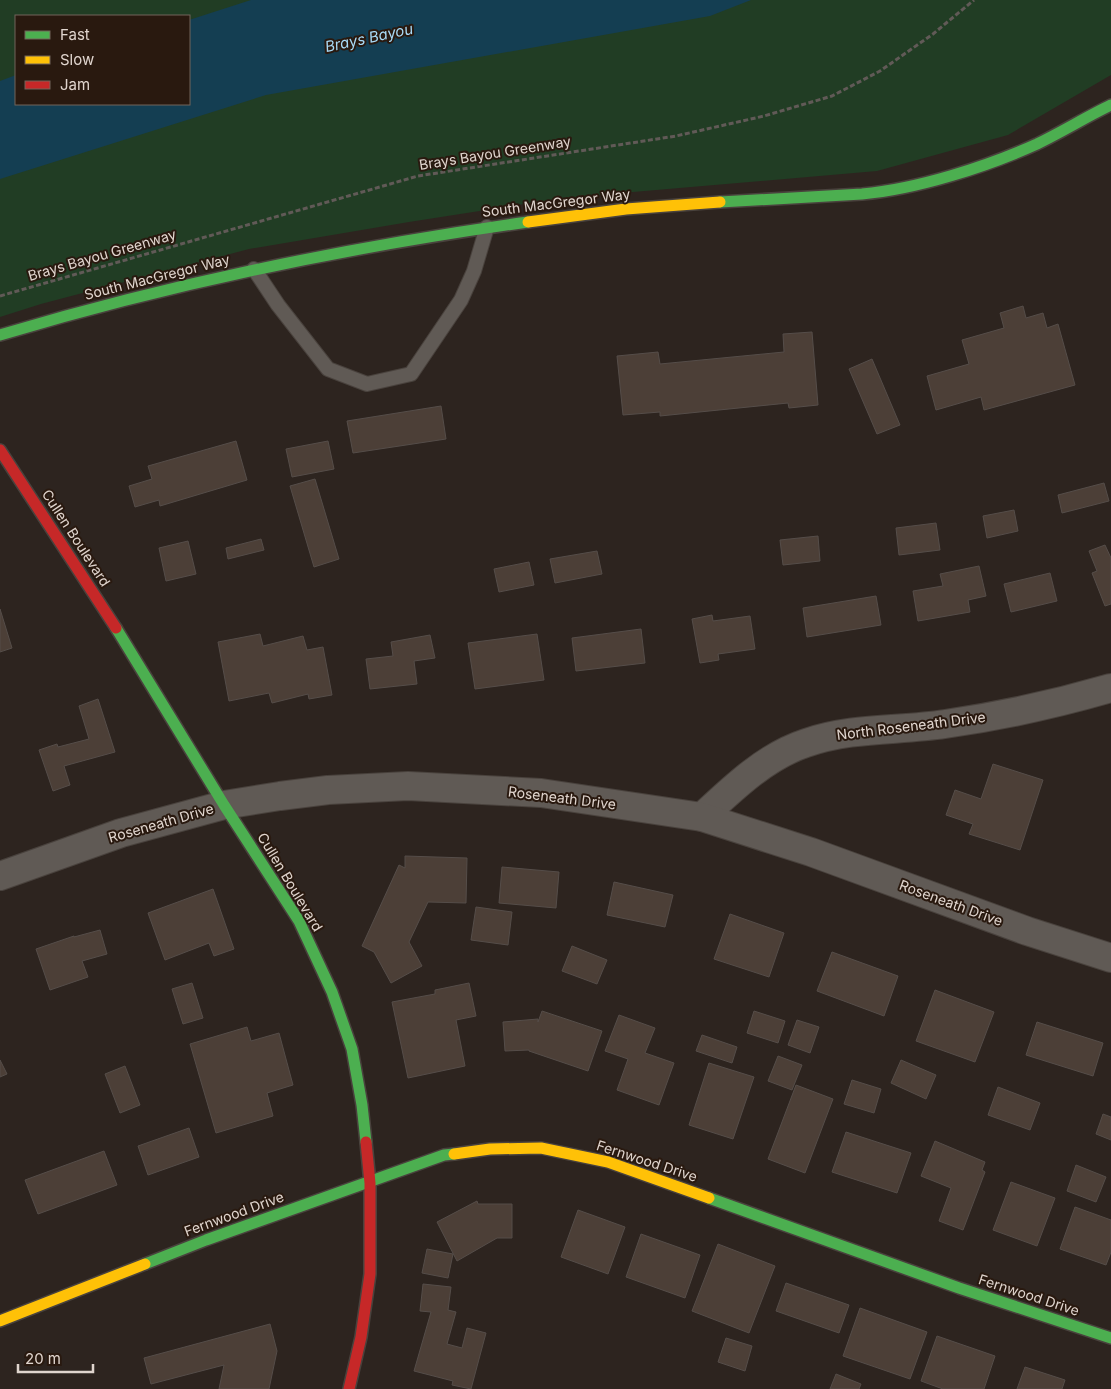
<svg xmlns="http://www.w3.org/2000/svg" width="1111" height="1389" viewBox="0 0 1111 1389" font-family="Inter,sans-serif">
<rect width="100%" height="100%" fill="#2d241f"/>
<path fill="#213d24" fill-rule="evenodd" d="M0,0h1111v75l-103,60 -131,36 -314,27 -154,24 -160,27 -208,55 -41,13zM16,16h173v88h-173z"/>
<path fill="#143e52" d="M251,0h500l-41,16 -444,79 -266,84v-98l16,-6v29h173v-84z"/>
<g fill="#4c3f37" stroke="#554d49">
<path d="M1023,306l3,12 17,-5 4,15 11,-4 17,61 -91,25 -3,-13 -45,13 -9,-34 42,-12 -7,-24 42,-12 -4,-15z"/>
<path d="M812,332l6,73 -29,3 -1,-5 -128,13v-4l-37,3 -6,-59 41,-4 2,12 124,-12 -1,-18z"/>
<path d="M872,359l28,66 -23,9 -28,-65z"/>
<path d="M441,406l5,33 -93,14 -6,-32z"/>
<path d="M236,441l11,39 -87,26 -1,-6 -24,7 -6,-21 23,-7 -4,-13z"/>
<path d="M328,441l6,28 -42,8 -6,-28z"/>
<path d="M315,479l24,80 -25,8 -24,-81z"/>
<path d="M1104,483l5,18 -47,12 -4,-18z"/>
<path d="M1014,510l4,21 -31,7 -4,-22z"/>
<path d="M936,523l4,27 -41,5 -3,-27z"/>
<path d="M818,536l2,25 -37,4 -3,-25z"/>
<path d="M261,539l3,11 -36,9 -2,-11z"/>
<path d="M188,541l8,33 -30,7 -7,-33z"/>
<path d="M1105,545l6,13v46l-6,2 -13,-33 5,-2 -8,-20z"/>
<path d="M597,551l5,23 -47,9 -5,-24z"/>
<path d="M529,562l5,23 -35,7 -5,-23z"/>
<path d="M979,566l7,30 -18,4 2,12 -52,9 -5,-30 30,-5 -3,-12z"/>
<path d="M1050,573l7,28 -46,11 -7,-28z"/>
<path d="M876,596l5,29 -74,12 -4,-29z"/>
<path d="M0,609l12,39 -12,4z"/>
<path d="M712,615l1,6 37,-5 5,33 -37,5 1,6 -19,3 -8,-44z"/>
<path d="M641,629l4,34 -69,8 -4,-33z"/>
<path d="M260,634l3,12 40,-10 4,14 16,-3 9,48 -23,4 -1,-5 -36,9 -3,-10 -40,8 -11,-59z"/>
<path d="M537,634l7,46 -69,9 -7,-46z"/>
<path d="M430,635l5,23 -21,3 3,23 -47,5 -4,-30 27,-3 -2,-14z"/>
<path d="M98,699l17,53 -51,14 6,19 -17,6 -14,-41 18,-6 1,3 31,-8 -10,-33z"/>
<path d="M993,764l50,16 -23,70 -51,-16 4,-10 -27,-9 9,-25 26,9z"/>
<path d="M405,856l62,2 -1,45 -38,-1 -19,40 13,24 -31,17 -17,-31 -12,-6 37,-81 6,3z"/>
<path d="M502,867l57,5 -3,36 -57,-5z"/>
<path d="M614,882l59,13 -8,32 -58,-12z"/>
<path d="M213,889l21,60 -20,7 -5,-13 -44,17 -17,-47z"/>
<path d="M476,907l36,5 -4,33 -37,-5z"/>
<path d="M730,914l54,19 -15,44 -55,-18z"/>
<path d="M100,930l7,24 -25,7 6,16 -38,13 -14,-41 38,-13v1z"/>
<path d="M572,946l35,14 -10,24 -35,-13z"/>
<path d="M832,952l66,24 -14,40 -67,-25z"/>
<path d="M192,983l11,35 -20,6 -11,-35z"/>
<path d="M469,983l7,33 -20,4 9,46 -57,12 -16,-76 43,-8v-4z"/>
<path d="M935,990l59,22 -19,50 -59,-21z"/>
<path d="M542,1011l60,20 -14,40 -59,-20v-1l-24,1 -2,-29 35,-3v3z"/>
<path d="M754,1011l31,10 -7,22 -31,-10z"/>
<path d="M619,1015l36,13 -10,25 29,10 -15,42 -42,-15 11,-31 -23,-8z"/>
<path d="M797,1020l22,7 -9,26 -22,-8z"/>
<path d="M1037,1022l66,21 -10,33 -67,-21z"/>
<path d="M247,1027l4,14 28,-8 14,52 -26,8 6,23 -57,17 -26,-89z"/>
<path d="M702,1035l35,12 -5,16 -36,-12z"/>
<path d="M778,1056l24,9 -10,25 -24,-9z"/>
<path d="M0,1060l7,14 -7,3z"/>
<path d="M901,1060l35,15 -10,24 -35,-16z"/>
<path d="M709,1063l45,14 -21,62 -44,-14z"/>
<path d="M125,1066l15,39 -20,8 -15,-39z"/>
<path d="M852,1080l29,9 -7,24 -30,-9z"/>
<path d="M796,1085l37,14 -28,74 -37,-14z"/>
<path d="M998,1087l42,16 -10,27 -42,-15z"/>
<path d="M1103,1114l8,3v23l-15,-6z"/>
<path d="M189,1128l10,29 -51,18 -10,-29z"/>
<path d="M846,1132l65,21 -14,40 -65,-21z"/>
<path d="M935,1141l50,21 -3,8 3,2 -22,58 -24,-9 12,-33 -30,-12z"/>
<path d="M104,1151l13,34 -79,29 -13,-34z"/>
<path d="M1076,1165l30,12 -10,25 -29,-11z"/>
<path d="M1011,1182l44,16 -18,48 -44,-16z"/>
<path d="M477,1201l1,3h34v34h-15l-40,23 -20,-39z"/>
<path d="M1075,1207l36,13v32l-5,13 -46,-16z"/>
<path d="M578,1210l47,17 -17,47 -47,-17z"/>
<path d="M641,1234l59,21 -15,43 -59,-21z"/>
<path d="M718,1244l57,22 -26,67 -57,-22z"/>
<path d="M427,1249l26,5 -5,24 -26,-5z"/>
<path d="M786,1283l63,22 -10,28 -63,-22z"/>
<path d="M423,1284l28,3 -3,23 8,2 -9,32 15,4 5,-20 19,5 -15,56 -19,-4 1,-4 -39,-10 17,-59 -11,-1z"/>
<path d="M860,1308l67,24 -17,47 -67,-23z"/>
<path d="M270,1324l7,27 -8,38h-50l5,-24 -73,19 -7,-26z"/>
<path d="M937,1336l58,20 -11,33h-41l-22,-8z"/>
<path d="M726,1338l26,8 -7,25 -27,-9z"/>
<path d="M1025,1367l40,13 -3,9h-45z"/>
<path d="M836,1374l25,10 -2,5h-29z"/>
</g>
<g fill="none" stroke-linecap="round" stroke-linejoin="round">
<g stroke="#49423d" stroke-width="16">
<path id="lane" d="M254,269l24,36 50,64 39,15 44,-10 50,-74 13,-29 13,-44"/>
</g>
<g stroke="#49423d" stroke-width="30">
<g id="street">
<path d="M702,817c31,-29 64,-61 104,-74 46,-16 92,-12 139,-19 56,-8 111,-20 166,-36"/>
<path d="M0,876l121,-43 103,-28 56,-9 48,-6 80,-4 133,7 161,24 109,35 216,79 84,27"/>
</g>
</g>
<g stroke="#49423d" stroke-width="14">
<g id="fast">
<path d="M720,202l142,-8c55,-5 124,-27 175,-50 25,-12 49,-27 74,-39"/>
<path d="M0,335c173,-52 349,-88 528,-113"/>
<path d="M116,628l108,177 75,116 33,71 20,57 10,56 4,37"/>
<path d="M709,1198l250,90 152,50"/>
<path d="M145,1264l61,-24 238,-85 10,-1"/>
</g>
</g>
<g stroke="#49423d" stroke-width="14">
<g id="slow">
<path d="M528,222l98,-13 94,-7"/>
<path d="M454,1154l36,-5 51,-1 67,14 101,36"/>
<path d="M0,1321l145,-57"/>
</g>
</g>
<g stroke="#49423d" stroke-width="14">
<g id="jam">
<path d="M0,450l116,178"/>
<path d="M349,1389l12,-52 9,-63v-91l-4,-41"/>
</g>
</g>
<path stroke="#615a57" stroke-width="3" stroke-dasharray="5 2.5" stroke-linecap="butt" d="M0,296l418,-120 258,-40 88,-20 68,-20 48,-25 53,-37 41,-34"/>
<use href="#lane" stroke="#605a55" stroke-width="14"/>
<use href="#street" stroke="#605a55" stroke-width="28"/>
<use href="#fast" stroke="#4caf50" stroke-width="11"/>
<use href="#slow" stroke="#ffc107" stroke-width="11"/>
<use href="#jam" stroke="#c62828" stroke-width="11"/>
</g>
<g text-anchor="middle" stroke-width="4" stroke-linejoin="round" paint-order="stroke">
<g font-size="14" fill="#e0d5ce" stroke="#29190f">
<text transform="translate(495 153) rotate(-9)" y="5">Brays Bayou Greenway</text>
<text transform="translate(556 203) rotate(-7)" y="5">South MacGregor Way</text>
<text transform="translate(102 255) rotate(-16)" y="5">Brays Bayou Greenway</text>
<text transform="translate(157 277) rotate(-14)" y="5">South MacGregor Way</text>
<text transform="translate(76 538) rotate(57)" y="5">Cullen Boulevard</text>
<text transform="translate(911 726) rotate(-7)" y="5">North Roseneath Drive</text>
<text transform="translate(562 798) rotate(7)" y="5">Roseneath Drive</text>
<text transform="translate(161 823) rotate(-16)" y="5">Roseneath Drive</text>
<text transform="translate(290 882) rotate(59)" y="5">Cullen Boulevard</text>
<text transform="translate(951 903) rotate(20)" y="5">Roseneath Drive</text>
<text transform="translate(647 1161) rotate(18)" y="5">Fernwood Drive</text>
<text transform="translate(234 1214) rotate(-20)" y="5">Fernwood Drive</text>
<text transform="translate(1029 1295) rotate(18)" y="5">Fernwood Drive</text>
</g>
<g font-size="15" font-style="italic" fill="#a8daf6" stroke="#29190f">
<text transform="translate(369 38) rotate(-12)" y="5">Brays Bayou</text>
</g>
</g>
<rect x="15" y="15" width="175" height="90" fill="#29190f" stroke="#72645b"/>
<rect x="25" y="31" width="25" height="8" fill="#4caf50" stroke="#72645b"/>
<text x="60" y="40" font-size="15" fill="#e0d5ce">Fast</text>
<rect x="25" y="56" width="25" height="8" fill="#ffc107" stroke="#72645b"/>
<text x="60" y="65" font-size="15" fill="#e0d5ce">Slow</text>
<rect x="25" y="81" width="25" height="8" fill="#c62828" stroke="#72645b"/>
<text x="60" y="90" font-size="15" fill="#e0d5ce">Jam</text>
<path d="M18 1364v8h75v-8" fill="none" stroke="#e0d5ce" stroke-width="2.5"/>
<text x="25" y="1364" font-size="15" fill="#e0d5ce" stroke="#29190f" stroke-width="4" paint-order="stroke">20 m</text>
</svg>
